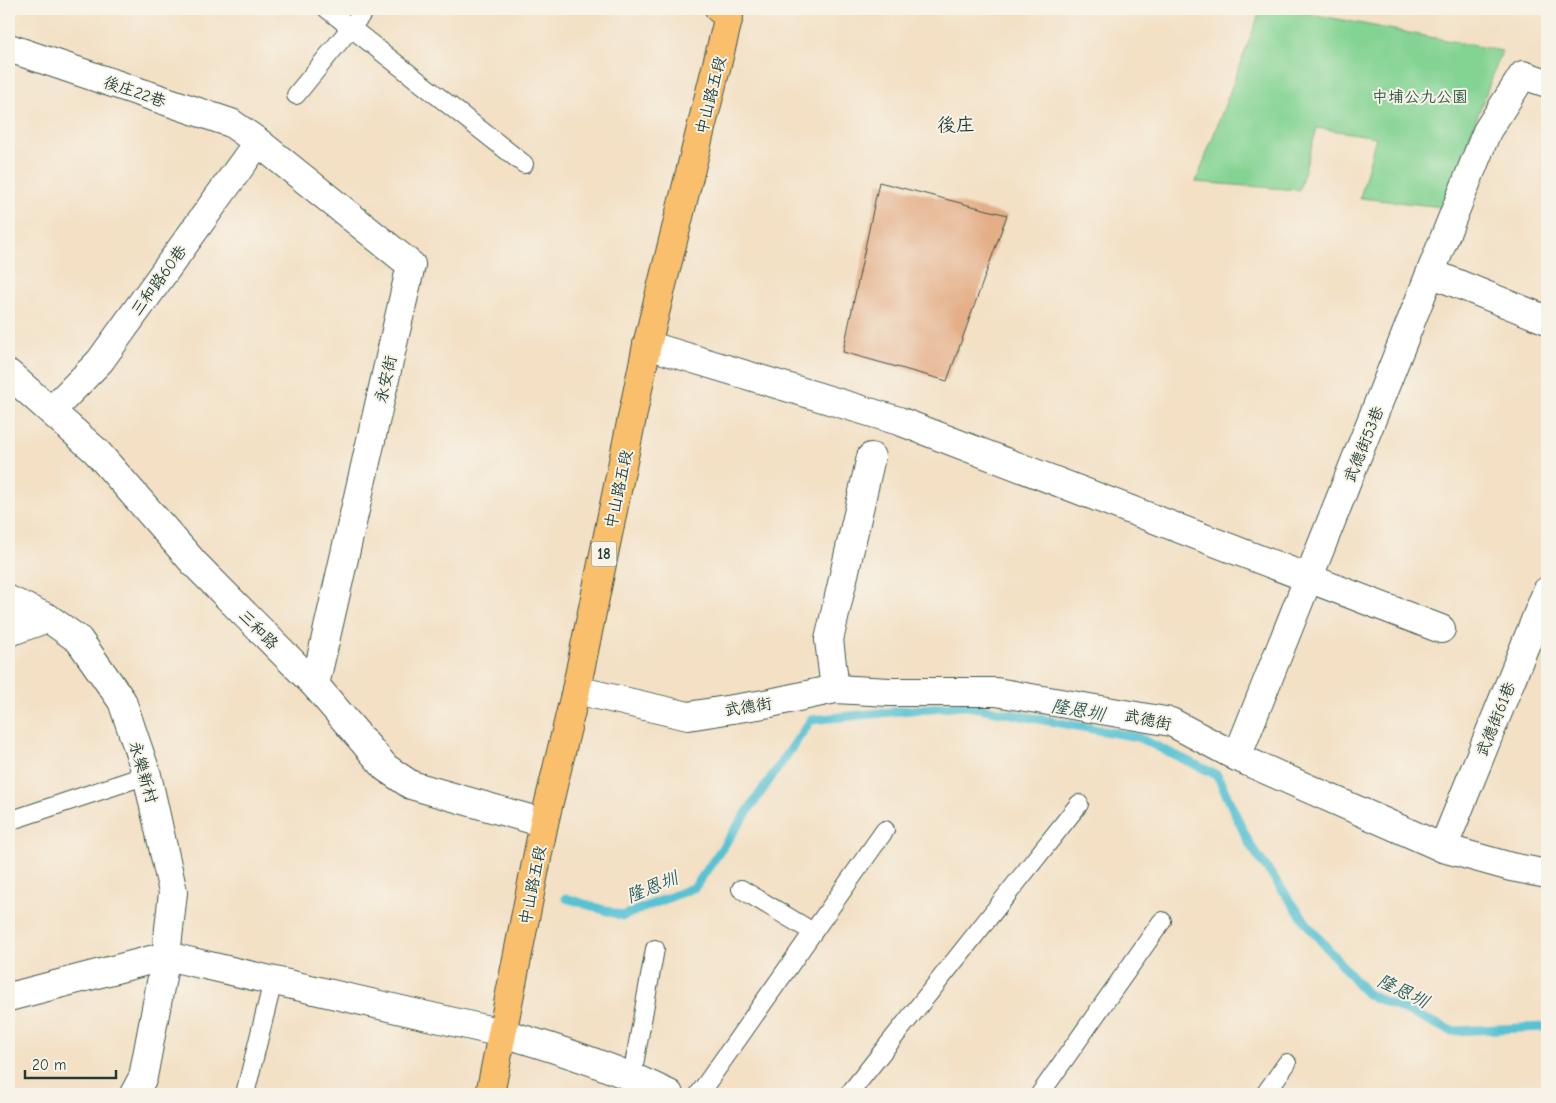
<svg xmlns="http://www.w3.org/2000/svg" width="1556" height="1103" viewBox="0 0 1556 1103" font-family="'Comic Neue','LXGW WenKai TC',sans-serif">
<rect width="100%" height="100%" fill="#f7f3e8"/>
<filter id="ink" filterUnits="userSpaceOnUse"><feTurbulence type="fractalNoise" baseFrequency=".02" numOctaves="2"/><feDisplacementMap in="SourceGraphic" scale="10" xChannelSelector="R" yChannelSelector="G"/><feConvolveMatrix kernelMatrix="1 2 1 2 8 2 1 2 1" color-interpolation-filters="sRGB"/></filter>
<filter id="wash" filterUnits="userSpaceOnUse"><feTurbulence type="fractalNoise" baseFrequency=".0096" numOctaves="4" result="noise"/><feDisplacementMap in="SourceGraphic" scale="20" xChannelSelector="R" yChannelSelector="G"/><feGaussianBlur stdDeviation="1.12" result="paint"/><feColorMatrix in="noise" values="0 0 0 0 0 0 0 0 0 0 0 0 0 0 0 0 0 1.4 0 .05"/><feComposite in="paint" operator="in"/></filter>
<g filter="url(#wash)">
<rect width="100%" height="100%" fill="#f3e0c5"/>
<path fill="#83d393" stroke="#518864" d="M1261,9h25l216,42 -59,156 -83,-9 16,-61 -59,-9 -18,62 -103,-8z"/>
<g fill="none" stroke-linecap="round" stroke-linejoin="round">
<path stroke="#58c2d3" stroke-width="9" d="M566,898l57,18 72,-29 116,-167 151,-15 175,32 80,38 33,70 60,83 57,66 85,37 95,-4"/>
</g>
<g id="blocks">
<path fill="#e4ae87" d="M879,182l128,33 -60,166 -104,-29z"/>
</g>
</g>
<g filter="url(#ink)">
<use href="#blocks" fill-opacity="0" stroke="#3f554a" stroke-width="1"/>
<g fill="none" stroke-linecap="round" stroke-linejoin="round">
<g stroke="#3f554a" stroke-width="20">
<g id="lane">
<path d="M327,9l197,155"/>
<path d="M296,95l70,-86"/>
<path d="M9,821l138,-46"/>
<path d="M741,889l72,43"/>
<path d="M632,1076l23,-127"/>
<path d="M245,1094l28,-113"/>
<path d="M699,1094l186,-264"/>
<path d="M849,1094l230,-290"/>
<path d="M1040,1094l122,-173"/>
<path d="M1265,1094l22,-31"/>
</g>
</g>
<g stroke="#3f554a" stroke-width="30">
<g id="street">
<path d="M9,48l222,75 27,19 153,123 -96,420"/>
<path d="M1431,273l116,47"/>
<path d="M647,345l252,76 542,208"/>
<path d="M9,374l87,77 98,112 121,122 71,83 25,17 133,38"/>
<path d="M51,411l49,-50 158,-219"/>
<path d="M9,600l39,18 31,22 43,61 25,74 26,117 -7,64 -23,121 -9,17"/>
<path d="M9,632l39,-14"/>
<path d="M835,689l-6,-49 42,-183"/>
<path d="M576,690l112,26 82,-13 65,-14 54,3h107l175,30 66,35 206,91 68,19 36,7"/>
<path d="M1237,757l250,-626 36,-56 24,8"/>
<path d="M1443,848l104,-257"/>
<path d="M9,997l157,-41 336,77c57,16 114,35 167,61"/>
</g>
</g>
<g stroke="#3f554a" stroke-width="30">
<path id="primary" d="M490,1094l54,-271 32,-133 71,-345 82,-329 -10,-7"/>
</g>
<use href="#lane" stroke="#fff" stroke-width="18"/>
<use href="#street" stroke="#fff" stroke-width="28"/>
<use href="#primary" stroke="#f9bf6d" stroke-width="28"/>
</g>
</g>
<g text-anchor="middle" stroke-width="4" stroke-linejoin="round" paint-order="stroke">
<rect fill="#f7f3e8" stroke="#60746a" stroke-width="1" x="591.5" y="541.5" width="25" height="25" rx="4"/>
<g font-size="15" font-weight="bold" fill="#1f3d34">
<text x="604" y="559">18</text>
</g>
<g font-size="16" fill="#1f3d34" stroke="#f7f3e8">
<text transform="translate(135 91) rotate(19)" y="6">後庄22巷</text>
<text transform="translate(710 95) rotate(-76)" y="6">中山路五段</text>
<text transform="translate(158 280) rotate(-54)" y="6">三和路60巷</text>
<text transform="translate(385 379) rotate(-77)" y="6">永安街</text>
<text transform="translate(1363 444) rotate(-68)" y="6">武德街53巷</text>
<text transform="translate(618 489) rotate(-78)" y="6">中山路五段</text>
<text transform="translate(259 629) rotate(45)" y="6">三和路</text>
<text transform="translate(748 706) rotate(-9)" y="6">武德街</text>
<text transform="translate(1148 719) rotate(12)" y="6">武德街</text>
<text transform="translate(1495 719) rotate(-68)" y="6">武德街61巷</text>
<text transform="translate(144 772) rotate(74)" y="6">永樂新村</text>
<text transform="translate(532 885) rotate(-79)" y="6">中山路五段</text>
</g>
<g font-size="16" fill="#335b47" stroke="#f7f3e8">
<text x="1420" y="102">中埔公九公園</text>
</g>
<g font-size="18" font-style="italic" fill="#2d5e5c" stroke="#f7f3e8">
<text transform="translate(1078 710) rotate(10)" y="6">隆恩圳</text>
<text transform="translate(652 887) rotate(-22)" y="6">隆恩圳</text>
<text transform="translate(1403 991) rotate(26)" y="6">隆恩圳</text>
</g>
<g font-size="19" fill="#1f3d34" stroke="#f7f3e8">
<text x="956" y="131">後庄</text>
</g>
</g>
<rect width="1556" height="1103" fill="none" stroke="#f7f3e8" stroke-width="30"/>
<path d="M25 1070v8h91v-8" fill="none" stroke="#1f3d34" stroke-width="2.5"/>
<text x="32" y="1070" font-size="15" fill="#1f3d34" stroke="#f7f3e8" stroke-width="4" paint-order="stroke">20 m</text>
</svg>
